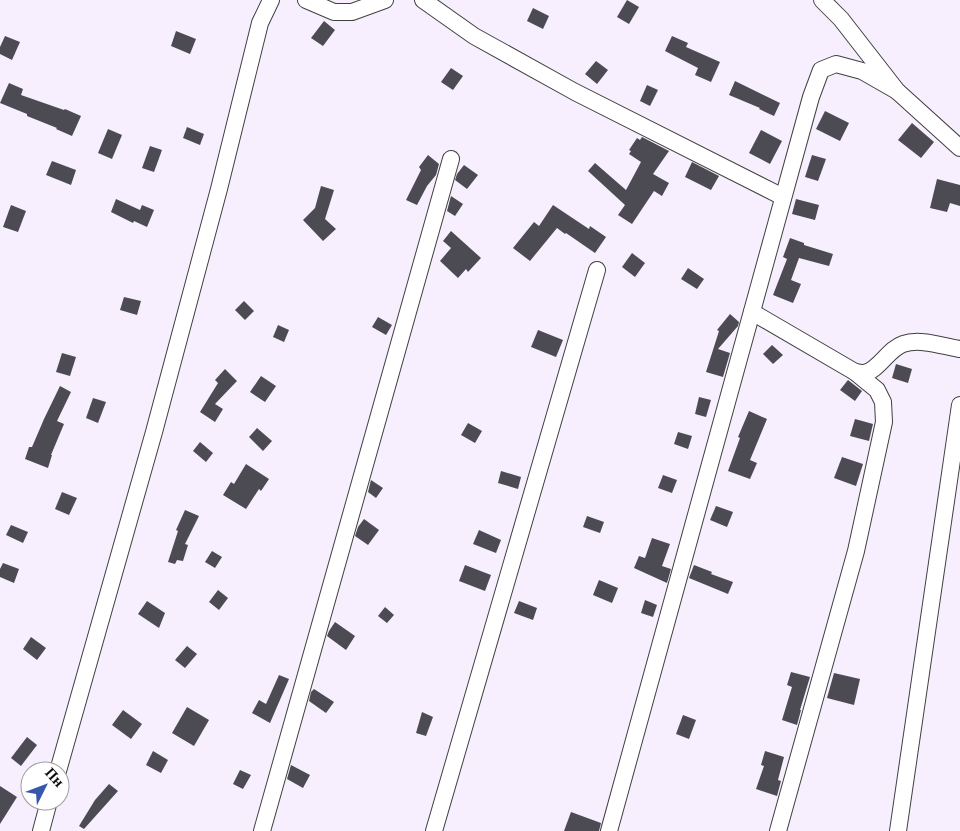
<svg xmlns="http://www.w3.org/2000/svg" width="960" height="831" viewBox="0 0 960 831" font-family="'PT Serif',serif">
<rect width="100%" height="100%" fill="#f7effd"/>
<g fill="#4c4b54">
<path d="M627,0l12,7 -10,17 -12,-7z"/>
<path d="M533,8l16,8 -6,13 -16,-8z"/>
<path d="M324,21l11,9 -12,16 -12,-8z"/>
<path d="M176,31l20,8 -6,15 -19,-8z"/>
<path d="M5,36l15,6 -8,18 -12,-6v-7z"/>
<path d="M672,36l16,7 -2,4 34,15 -9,20 -16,-7 3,-7 -33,-17z"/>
<path d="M596,61l12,9 -11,14 -12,-10z"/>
<path d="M451,68l12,8 -10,14 -12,-8z"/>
<path d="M735,81l45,22 -6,13 -15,-7 1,-1 -31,-13z"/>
<path d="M9,83l14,6 -2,6 43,15 1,-1 16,7 -9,20 -16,-7 1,-1 -30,-12v-2l-27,-11z"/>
<path d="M647,85l11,5 -8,16 -10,-5z"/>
<path d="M825,111l24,12 -9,18 -24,-12z"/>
<path d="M912,123l22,19 -13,16 -23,-18z"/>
<path d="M187,127l17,7 -4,11 -17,-7z"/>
<path d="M108,129l14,6 -10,24 -14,-6z"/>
<path d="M761,130l21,11 -12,23 -21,-11z"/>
<path d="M642,137l27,14 -16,23 16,9 -7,13 -8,-5 -22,33 -14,-9 7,-10 -37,-34 7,-8 31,27 15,-28 -12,-8 2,-3 -2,-1 8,-12 3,2z"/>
<path d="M150,146l12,4 -8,22 -12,-4z"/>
<path d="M428,155l11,9 -3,11 -9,11 -10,19 -11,-5 15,-30 -2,-3z"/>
<path d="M812,155l14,4 -8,22 -13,-4z"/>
<path d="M52,161l24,9 -5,15 -25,-10z"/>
<path d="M692,162l27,14 -8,14 -26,-13z"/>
<path d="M464,165l14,10 -11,14 -12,-9 2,-6z"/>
<path d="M937,179l23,6v21l-10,-3 -3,9 -17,-4z"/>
<path d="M321,186l13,4 -9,29 11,10 -13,12 -20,-21 12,-12z"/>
<path d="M451,196l12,8 -8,12 -8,-5z"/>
<path d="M116,199l24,11 2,-5 12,5 -7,17 -13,-6 -1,2 -22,-11z"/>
<path d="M796,199l23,6 -4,15 -23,-6z"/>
<path d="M11,205l15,6 -8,21 -15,-5z"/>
<path d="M553,205l36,24 1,-3 16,11 -11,16 -29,-20 -1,1 -8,-6 -27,33 -17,-13 21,-26 5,4z"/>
<path d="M451,231l30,27 -13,14 -2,-3 -8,9 -18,-17 11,-13 -8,-7z"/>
<path d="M790,238l14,5v2l29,9 -4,12 -30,-8 -8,22 10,4 -8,19 -20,-8 14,-36 -4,-2z"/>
<path d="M632,253l13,10 -10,14 -13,-10z"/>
<path d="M688,268l16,11 -7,10 -16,-10z"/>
<path d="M124,297l17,4 -4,14 -17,-5z"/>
<path d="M244,301l10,10 -9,9 -10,-10z"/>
<path d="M730,314l9,8 -1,4 -20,23 12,4 -7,24 -17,-5 13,-41 -2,-1z"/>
<path d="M378,317l14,8 -6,10 -14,-8z"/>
<path d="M278,325l11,5 -5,12 -11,-5z"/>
<path d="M538,330l25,10 -7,17 -25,-10z"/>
<path d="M772,345l11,10 -10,9 -10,-10z"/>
<path d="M62,353l14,4 -6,19 -14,-4z"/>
<path d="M896,364l16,5 -4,14 -16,-5z"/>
<path d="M225,369l12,12 -22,23 8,5 -8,13 -15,-10 18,-29 -3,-3z"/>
<path d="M261,376l15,10 -11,16 -15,-10z"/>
<path d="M848,380l14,11 -7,10 -15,-11z"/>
<path d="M60,386l11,6 -14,29 7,3 -13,31h1l-4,13 -23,-9 4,-12h3l12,-28z"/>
<path d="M699,397l12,3 -5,17 -11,-3z"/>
<path d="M93,398l13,4 -8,21 -12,-5z"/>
<path d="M749,411l18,8 -17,41 7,3 -7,16 -22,-8 12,-33 -2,-1z"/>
<path d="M855,419l18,5 -4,17 -19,-5z"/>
<path d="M468,423l14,8 -7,12 -14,-8z"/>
<path d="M257,428l15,13 -9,10 -14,-14z"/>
<path d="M678,432l14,4 -4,13 -14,-5z"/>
<path d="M200,442l13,11 -7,9 -13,-11z"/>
<path d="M842,457l21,7 -7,22 -22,-8z"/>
<path d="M246,464l23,15 -8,12 -2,-2 -13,20 -23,-14 8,-13 3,2z"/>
<path d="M501,471l20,6 -3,12 -20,-6z"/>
<path d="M663,475l14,5 -5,13 -14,-5z"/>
<path d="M371,480l12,8 -7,10 -8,-6z"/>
<path d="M62,492l15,6 -8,17 -14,-6z"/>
<path d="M716,506l17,6 -6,15 -17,-7z"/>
<path d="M185,510l14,6 -14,28 3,1 -5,16 -6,-1 -2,4 -7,-2 10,-31 -2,-1z"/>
<path d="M587,516l17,6 -4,11 -17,-6z"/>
<path d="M364,519l15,11 -11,15 -13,-9 3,-9z"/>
<path d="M11,525l17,7 -5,11 -17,-8z"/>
<path d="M479,530l22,10 -5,13 -23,-9z"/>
<path d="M652,538l18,6 -8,22 9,3 -4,14 -33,-15 5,-12 6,2z"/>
<path d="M212,551l10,6 -7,11 -10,-6z"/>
<path d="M3,563l16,6 -5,14 -14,-6v-8z"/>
<path d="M465,565l26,10 -6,16 -26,-10z"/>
<path d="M694,565l18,7 -1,2 22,8 -5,12 -39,-16z"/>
<path d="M599,580l19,8 -6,15 -19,-8z"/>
<path d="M218,590l10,8 -9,12 -10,-8z"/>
<path d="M645,600l12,5 -4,12 -12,-4z"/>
<path d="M147,601l18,12 -6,15 -21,-14z"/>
<path d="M519,601l18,7 -4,12 -19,-7z"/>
<path d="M385,607l9,8 -7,8 -9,-7z"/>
<path d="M335,622l20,14 -9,14 -19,-14 2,-5z"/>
<path d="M31,637l15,11 -9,12 -14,-11z"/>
<path d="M187,646l10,8 -12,14 -10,-8z"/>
<path d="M791,672l19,5 -10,33h1l-4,15 -15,-5 10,-33 -5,-2z"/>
<path d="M834,673l26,6 -6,26 -27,-7z"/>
<path d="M279,675l10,4 -19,44 -18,-10 7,-13 7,4z"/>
<path d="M314,689l20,13 -8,11 -17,-12 2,-9z"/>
<path d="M187,707l22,13 -15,26 -22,-13z"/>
<path d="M123,710l19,14 -11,15 -19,-14z"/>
<path d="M422,712l11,5 -7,19 -10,-3z"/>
<path d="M683,715l13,5 -7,19 -13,-5z"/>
<path d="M27,737l10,8 -16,21 -10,-8z"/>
<path d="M153,751l15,9 -7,13 -15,-8z"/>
<path d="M765,751l19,6 -6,23 3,1 -4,15 -21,-7 8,-23 -3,-1z"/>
<path d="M291,765l19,10 -7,13 -16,-9z"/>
<path d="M240,770l11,5 -8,14 -10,-5z"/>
<path d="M109,784l9,7 -34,38 -5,-3 16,-26z"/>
<path d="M0,786l17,11 -17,27z"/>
<path d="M571,812l30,11 -2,8h-35z"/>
</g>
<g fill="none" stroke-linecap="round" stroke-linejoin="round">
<g stroke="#404040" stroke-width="18">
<g id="minor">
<path d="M306,0l28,12h18l33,-12"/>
<path d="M423,0l51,36 101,56 208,105"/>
<path d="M822,0l19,19 56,72 63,57"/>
<path d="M752,312l103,60 22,18 6,12 1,20 -28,129 -78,280"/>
<path d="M855,372c3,0 5,1 8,1 14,0 25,-24 40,-29 17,-6 39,2 57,5"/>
<path d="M58,771l96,-339 65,-243 41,-166 11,-23"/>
<path d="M41,831l8,-30"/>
<path d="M262,831l189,-672"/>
<path d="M434,831l163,-561"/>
<path d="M609,831l202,-734 10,-27 15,-6 26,7 35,20"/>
<path d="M898,831l62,-426"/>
</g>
</g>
<use href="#minor" stroke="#fff" stroke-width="16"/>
</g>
<g transform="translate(45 786) rotate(48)"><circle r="24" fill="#ffffff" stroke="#9e9e9e"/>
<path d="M0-4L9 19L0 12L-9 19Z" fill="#3657ab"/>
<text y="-8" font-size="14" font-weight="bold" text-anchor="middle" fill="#0d0d0d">Пн</text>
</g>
</svg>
